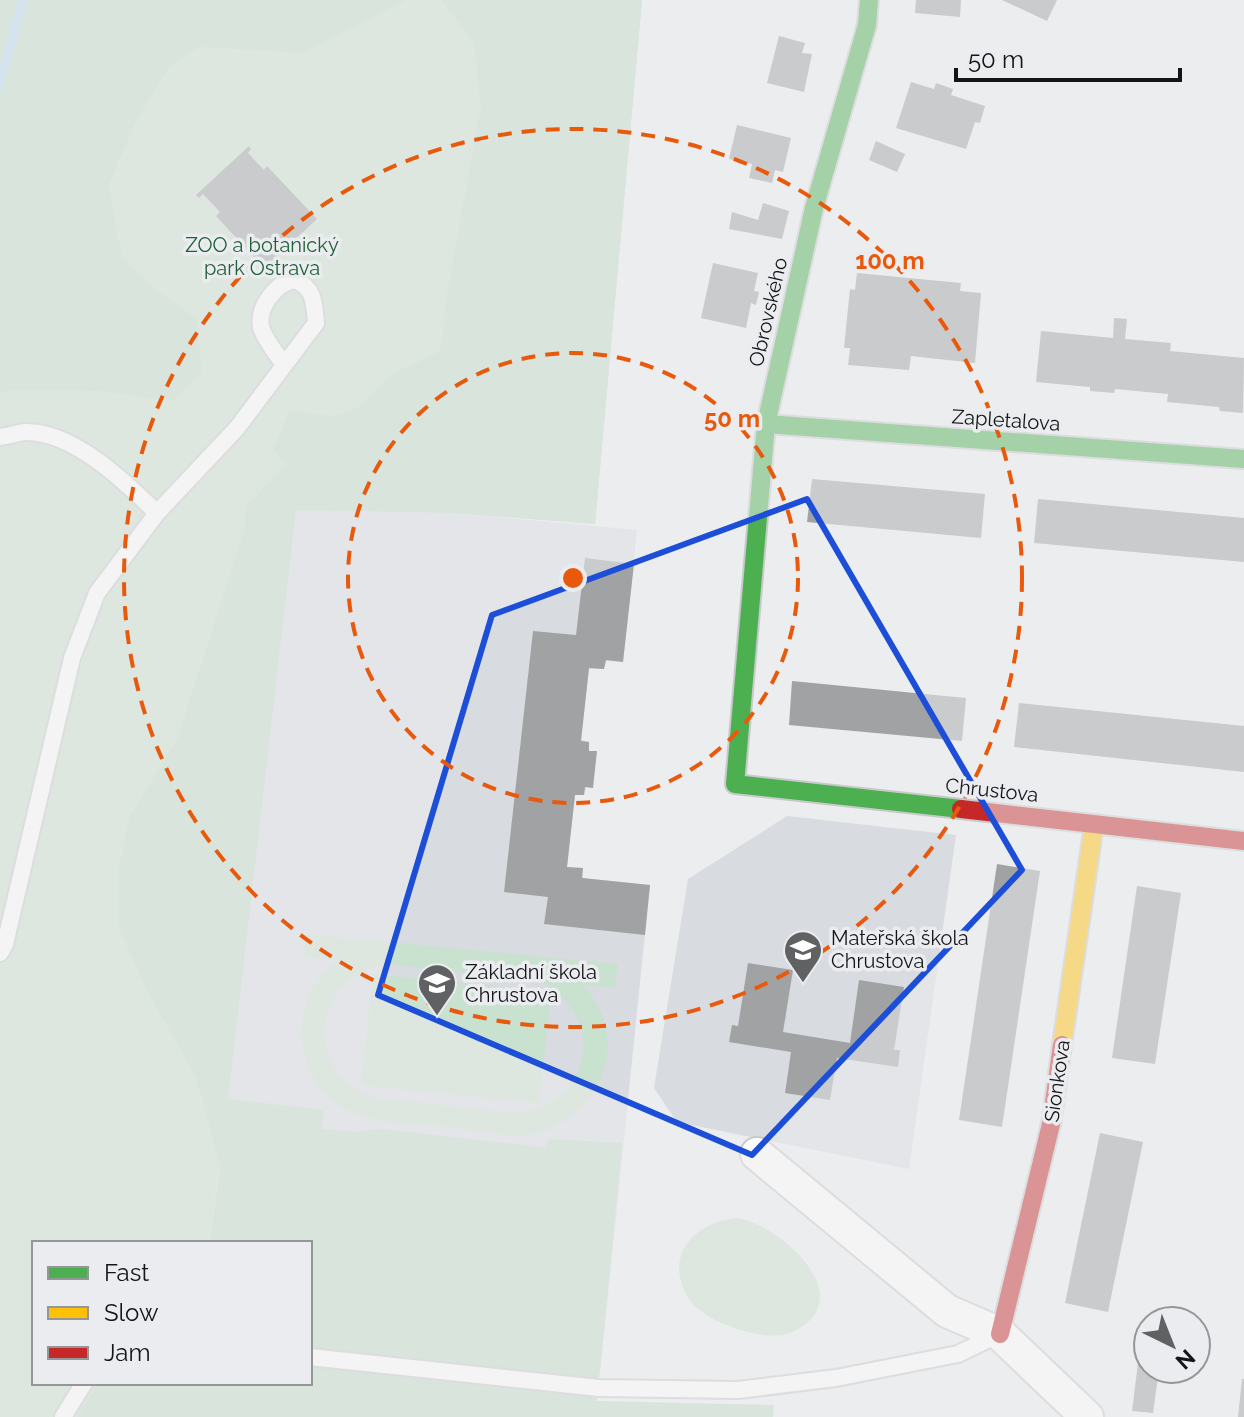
<svg xmlns="http://www.w3.org/2000/svg" width="1244" height="1417" viewBox="0 0 1244 1417" font-family="Raleway,sans-serif">
<rect width="100%" height="100%" fill="#ecedee"/>
<g fill="#d8dbe0">
<path d="M296,510l157,3 184,17 -14,132 -17,-1 -2,8h-15l-8,71 8,2v9h8l-13,44h-9l-8,72 16,1v10l67,7 -50,488 -290,-130h-100z"/>
<path d="M787,816l169,19 -47,334 -232,-47 -23,-34 34,-209z"/>
</g>
<g fill="#c9e1cf" fill-rule="evenodd">
<path d="M0,0h642l-47,524 -142,-11 -157,-3 -86,733h-176v140h276l285,34h-595z"/>
<path d="M306,934l312,30 -3,24 -31,-3c12,16 21,31 23,51 6,46 -33,92 -78,99 -25,2 -54,-5 -79,-8 -50,-5 -110,0 -137,-51 -7,-15 -13,-31 -12,-47 2,-28 15,-52 37,-69l-34,-3zM390,964l151,18c23,11 39,32 42,57 4,36 -25,69 -60,73 -16,2 -33,-2 -49,-4 -32,-3 -65,-6 -98,-10 -76,-23 -65,-125 14,-134z"/>
<path d="M373,974l178,18 -12,111 -178,-18z"/>
<path d="M737,1218c35,4 110,65 73,102 -7,7 -17,13 -27,15 -26,4 -79,-13 -94,-36 -27,-43 5,-77 48,-81z"/>
</g>
<g fill="#c0d9c7">
<path d="M0,0h406l-104,53 -103,-6 -29,19 -34,55 -27,64 13,73 31,29 43,31 6,54 -29,29 -72,-10 -91,-1 -10,4z"/>
<path d="M441,0h201l-47,524 -142,-11 -157,-3 -68,589 95,11 -1,19 35,3 24,-3 165,19 3,-9 73,4 -25,258 177,4 -1,12h-696l21,-34h212v-140h-100l10,-77 -24,-89 -50,-88 -27,-60v-62l10,-49 49,-81 67,-210 1,-21 40,-41 -13,-16 17,-39 41,6 27,-8 32,-33 50,-24 8,-64 33,-180 -7,-64z"/>
</g>
<g fill="none" stroke-linecap="round" stroke-linejoin="round">
<path stroke="#b8d7ef" stroke-width="9" d="M0,84l22,-84"/>
</g>
<g fill="#a1a2a3">
<path d="M916,0h45l-1,17 -45,-4z"/>
<path d="M1002,0h55l-10,21z"/>
<path d="M779,36l26,7 -3,10 10,1 -8,38 -37,-9z"/>
<path d="M911,82l23,7 2,-6 17,6 -2,6 34,11 -5,17 -5,-1 -9,27 -70,-21z"/>
<path d="M737,125l54,13 -8,34 -8,-2 -3,13 -23,-5 3,-14 -23,-5z"/>
<path d="M876,141l29,13 -8,18 -28,-12z"/>
<path d="M249,146l2,3 -3,4 16,17 3,-4 50,53 -53,49 -48,-52 4,-4 -17,-18 -4,4 -3,-3z"/>
<path d="M763,203l26,8 -7,28 -53,-10 3,-17 26,8z"/>
<path d="M713,263l45,10 -4,18 5,1 -3,13 -5,-2 -5,25 -45,-10z"/>
<path d="M857,273l104,10 -1,8 21,2 -6,70 -64,-7 -2,14 -61,-5 2,-17h-6l6,-59 5,1z"/>
<path d="M1114,318l13,1 -2,20 46,4 -1,8 74,7 -1,55 -23,-2 -1,-4 -52,-5 1,-8 -53,-5 -1,4 -24,-2v-4l-54,-5 5,-51 72,7z"/>
<path d="M812,479l173,15 -4,44 -174,-16z"/>
<path d="M1038,499l206,19v44l-210,-19z"/>
<path d="M585,558l49,6 -11,98 -17,-2 -2,9 -15,-1 -8,73 8,1v9h8l-4,37 -8,-1 -1,8h-9l-8,72 16,1 -1,10 68,7 -5,50 -101,-11 4,-27 -44,-5 29,-261 43,4z"/>
<path d="M792,681l174,17 -4,43 -173,-16z"/>
<path d="M1019,703l225,23v46l-230,-25z"/>
<path d="M997,864l43,7 -38,256 -43,-7z"/>
<path d="M1137,886l44,7 -26,171 -43,-6z"/>
<path d="M748,963l45,7 -10,62 67,11 9,-63 45,7 -10,63h6l-2,17 -61,-9 -7,42 -45,-7 6,-41 -62,-10 3,-17 6,1z"/>
<path d="M1100,1133l43,9 -35,170 -43,-9z"/>
<path d="M1138,1363l10,1v5h11l-6,44 -21,-2z"/>
<path d="M1242,1379h2v38h-6z"/>
</g>
<g fill="none" stroke-linecap="round" stroke-linejoin="round">
<g stroke="#c8c9ca" stroke-width="20">
<g id="lane">
<path d="M0,437c8,-1 17,-4 25,-5 48,-1 99,49 132,81"/>
<path d="M0,953l5,-9 67,-286 25,-65 60,-80 80,-85 79,-105c-2,-19 -1,-35 -21,-43 -18,2 -38,27 -34,47 3,12 16,27 23,38"/>
<path d="M310,1357l289,31 139,2 98,-12 122,-24 41,-20"/>
<path d="M63,1417l21,-34"/>
</g>
</g>
<g stroke="#c8c9ca" stroke-width="36">
<path id="street" d="M757,1154l190,157 53,23 87,83"/>
</g>
<g stroke="#c8c9ca" stroke-width="22">
<g id="fast">
<path d="M869,0l-2,25 -53,183 -48,216 -31,360 226,25"/>
<path d="M766,424l478,35"/>
</g>
</g>
<g stroke="#c8c9ca" stroke-width="22">
<path id="slow" d="M1062,1045l32,-221"/>
</g>
<g stroke="#c8c9ca" stroke-width="22">
<g id="jam">
<path d="M961,809l283,32"/>
<path d="M1000,1334l51,-210 11,-79"/>
</g>
</g>
<use href="#lane" stroke="#fcfcfc" stroke-width="16"/>
<use href="#street" stroke="#fcfcfc" stroke-width="32"/>
<use href="#fast" stroke="#4caf50" stroke-width="18"/>
<use href="#slow" stroke="#ffc107" stroke-width="18"/>
<use href="#jam" stroke="#c62828" stroke-width="18"/>
</g>
<path d="M0 0H1244V1417H0ZM807,499l215,371 -270,285 -374,-160 114,-380z" fill="#ecedee" fill-opacity=".55" fill-rule="evenodd"/>
<path fill="none" stroke="#1d4ed8" stroke-width="6" stroke-linejoin="round" d="M807,499l215,371 -270,285 -374,-160 114,-380z"/>
<g fill="none" stroke="#e8590c" stroke-width="4" stroke-dasharray="14 10">
<circle cx="573" cy="578" r="225"/>
<circle cx="573" cy="578" r="449"/>
</g>
<defs>
<g id="school-pin" transform="scale(2)"><path d="M0 17L-7.5 6A9.5 9.5 0 1 1 7.5 6Z" fill="#606162" stroke="#ebecef"/><path d="M0-5L7-2L0 1L-7-2ZM-4 1L0 2.5L4 1V4Q0 6-4 4Z" fill="#fff"/></g>
</defs>
<g fill-rule="evenodd">
<use href="#school-pin" x="803" y="950"/>
<use href="#school-pin" x="437" y="983"/>
</g>
<g text-anchor="middle" stroke-width="7" stroke-linejoin="round" paint-order="stroke">
<g font-size="20" fill="#1f6136" stroke="#ebecef">
<text x="262" y="252">ZOO a botanický<tspan x="262" dy="23">park Ostrava</tspan></text>
</g>
<g font-size="20" fill="#141516" stroke="#ebecef">
<text transform="translate(768 312) rotate(-77)" y="7">Obrovského</text>
<text transform="translate(1006 420) rotate(4)" y="7">Zapletalova</text>
<text transform="translate(992 790) rotate(6)" y="7">Chrustova</text>
<text transform="translate(1057 1081) rotate(-82)" y="7">Sionkova</text>
</g>
<g font-size="20" fill="#141516" stroke="#ebecef" text-anchor="start">
<text x="831" y="945">Mateřská škola<tspan x="831" dy="23">Chrustova</tspan></text>
<text x="465" y="979">Základní škola<tspan x="465" dy="23">Chrustova</tspan></text>
</g>
</g>
<circle cx="573" cy="578" r="12" fill="#e8590c" stroke="#ebecef" stroke-width="4"/>
<g font-size="24" text-anchor="middle" font-weight="bold" fill="#e8590c" stroke="#ebecef" stroke-width="7" stroke-linejoin="round" paint-order="stroke">
<text x="890" y="269">100 m</text>
<text x="732" y="427">50 m</text>
</g>
<rect x="32" y="1241" width="280" height="144" fill="#ebecef" stroke="#959698" stroke-width="2"/>
<rect x="48" y="1267" width="40" height="12" fill="#4caf50" stroke="#959698" stroke-width="2"/>
<text x="104" y="1281" font-size="24" fill="#141516">Fast</text>
<rect x="48" y="1307" width="40" height="12" fill="#ffc107" stroke="#959698" stroke-width="2"/>
<text x="104" y="1321" font-size="24" fill="#141516">Slow</text>
<rect x="48" y="1347" width="40" height="12" fill="#c62828" stroke="#959698" stroke-width="2"/>
<text x="104" y="1361" font-size="24" fill="#141516">Jam</text>
<g transform="translate(1172 1345) rotate(137)"><circle r="38" fill="#ebecef" stroke="#959698" stroke-width="2"/>
<path d="M0-6L14 30L0 20L-14 30Z" fill="#606162"/>
<text y="-12" font-size="22" font-weight="bold" text-anchor="middle" fill="#141516">N</text>
</g>
<path d="M956 68v12h224v-12" fill="none" stroke="#141516" stroke-width="4"/>
<text x="968" y="68" font-size="24" fill="#141516" stroke="#ebecef" stroke-width="6" paint-order="stroke">50 m</text>
</svg>
